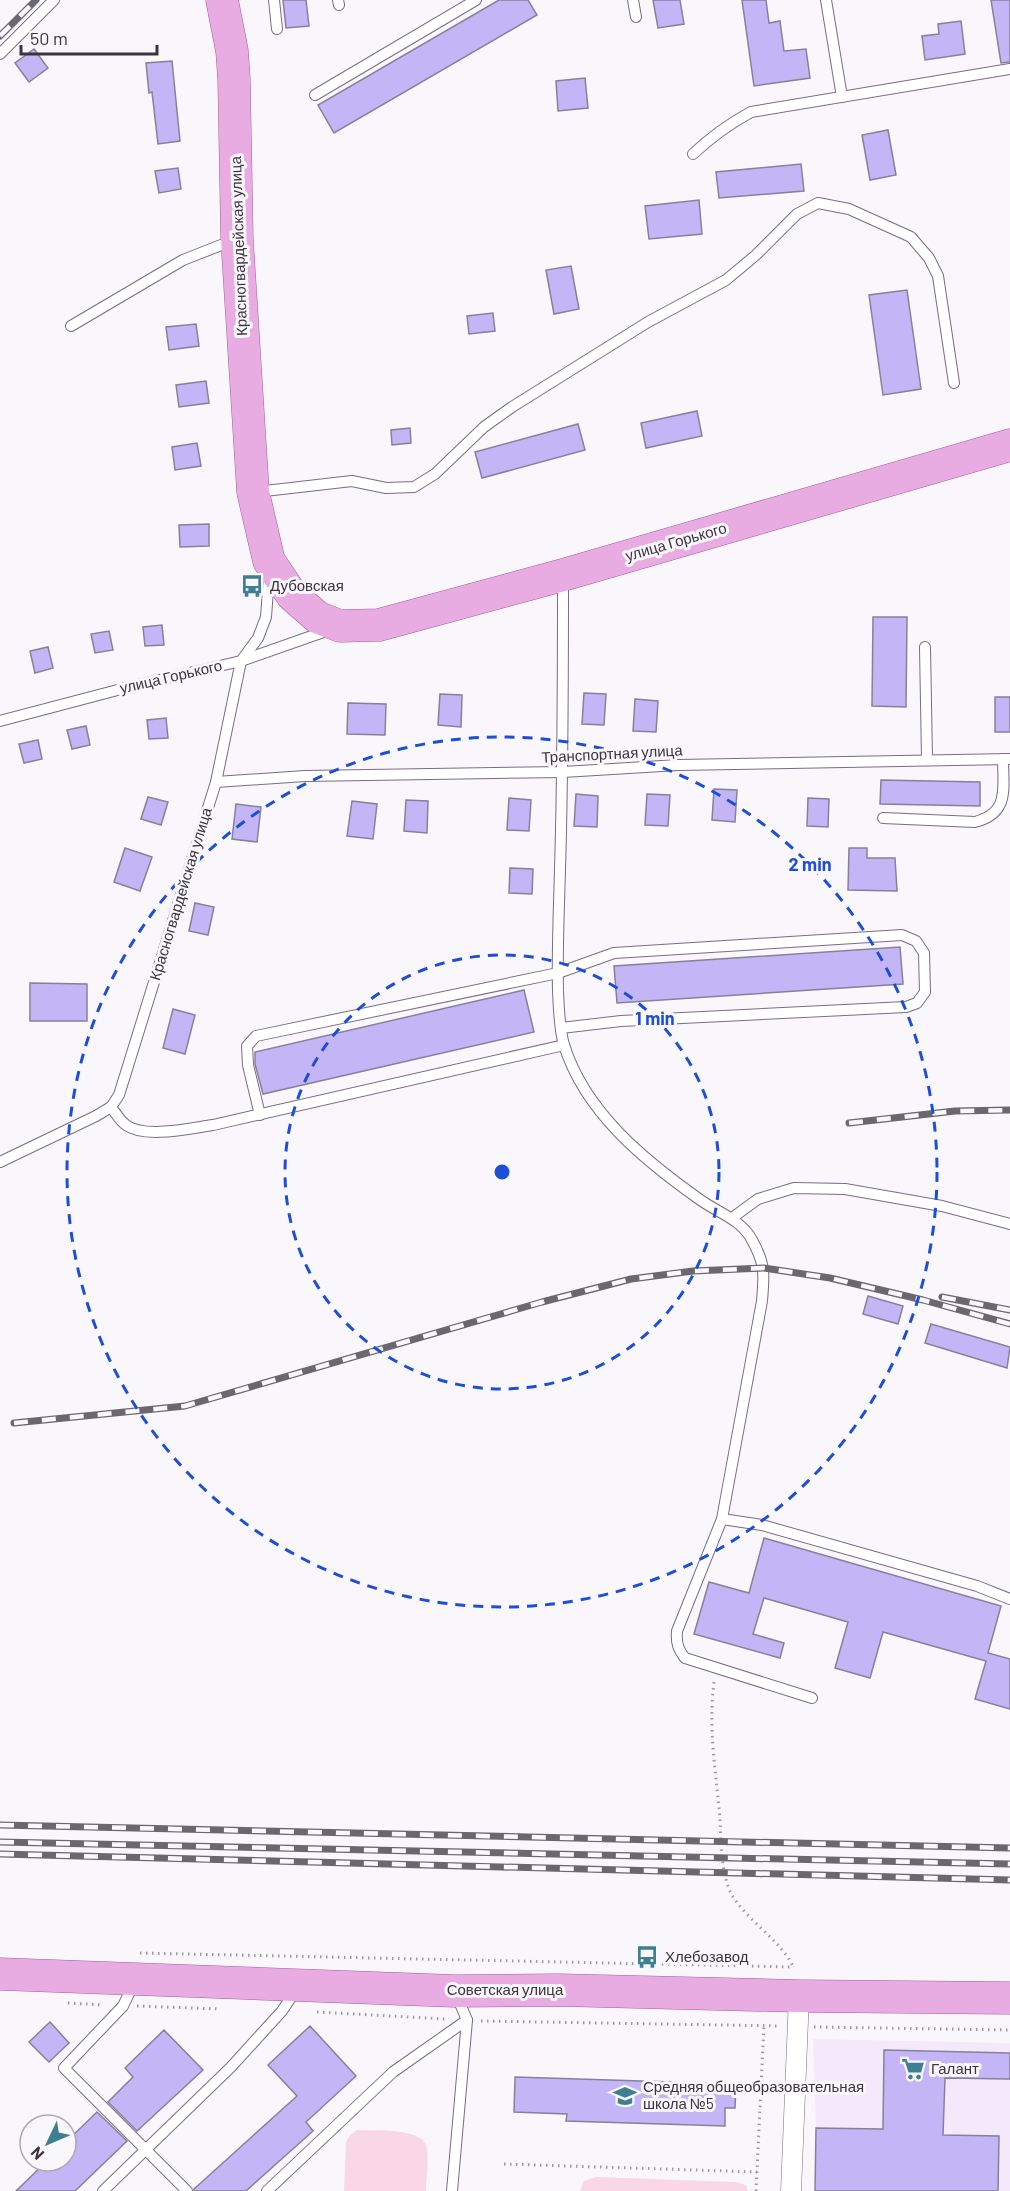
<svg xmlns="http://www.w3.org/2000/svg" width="1010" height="2191" viewBox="0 0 1010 2191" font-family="Barlow,sans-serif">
<rect width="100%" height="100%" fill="#faf7fc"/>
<path fill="#f4e8fb" d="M813,2039l197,4v148h-192z"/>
<g fill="#fad7e5">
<path d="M357,2130c16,1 67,-3 70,18 2,13 -1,29 -1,43h-82l2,-49 4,-7z"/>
<path d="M596,2177l140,5 10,3 2,6h-168l4,-10z"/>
</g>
<g fill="#c4b6f6" stroke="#86819a" stroke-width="1.5">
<path d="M283,0h23l3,26 -23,2z"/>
<path d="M499,0h29l9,15 -203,118 -16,-28z"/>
<path d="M653,0h27l4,24 -26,4z"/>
<path d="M742,0h24l3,23 11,-2 4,30 22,-2 4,29 -56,8z"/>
<path d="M991,0h19v62l-9,1z"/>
<path d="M961,21l4,33 -40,6 -3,-24 17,-2 -1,-10z"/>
<path d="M34,49l14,19 -19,14 -14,-19z"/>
<path d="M172,61l8,80 -22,3 -6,-52 -3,1 -3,-30z"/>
<path d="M585,78l3,30 -30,3 -2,-30z"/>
<path d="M888,130l8,45 -26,5 -8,-45z"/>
<path d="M801,164l3,27 -85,7 -3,-26z"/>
<path d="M178,168l3,21 -22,4 -4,-22z"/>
<path d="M699,200l3,34 -53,5 -4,-33z"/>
<path d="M571,266l8,43 -25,5 -8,-44z"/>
<path d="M907,290l14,99 -38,6 -14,-100z"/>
<path d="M493,313l2,18 -26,3 -2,-18z"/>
<path d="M196,324l3,22 -30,4 -3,-23z"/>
<path d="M206,381l3,22 -30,4 -3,-22z"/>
<path d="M697,411l5,25 -56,12 -5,-25z"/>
<path d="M578,424l7,26 -103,28 -7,-26z"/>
<path d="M410,428l1,15 -19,2 -1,-15z"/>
<path d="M197,443l4,23 -26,4 -3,-23z"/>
<path d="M209,524v22l-29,1 -1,-22z"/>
<path d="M873,617h34l-1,90 -34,-1z"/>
<path d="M162,625l2,20 -19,1 -2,-19z"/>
<path d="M109,631l4,19 -18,3 -4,-19z"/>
<path d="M48,647l5,21 -18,5 -5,-22z"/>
<path d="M584,693l22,1 -2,31 -22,-1z"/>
<path d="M440,694l22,1 -1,32 -23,-2z"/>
<rect x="995" y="697" width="15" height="35"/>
<path d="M635,699l23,2 -2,31 -23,-1z"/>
<path d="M348,703l38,1 -1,31 -38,-1z"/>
<path d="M166,718l2,20 -19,1 -2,-19z"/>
<path d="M86,726l4,19 -18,4 -5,-19z"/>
<path d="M38,740l4,19 -18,4 -5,-19z"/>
<path d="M881,780l99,2v24l-100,-2z"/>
<path d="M714,789l23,1 -2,32 -23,-2z"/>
<path d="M576,794l22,2 -1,31 -23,-1z"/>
<path d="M647,794l23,1 -2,31 -23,-1z"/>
<path d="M148,797l20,5 -7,23 -20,-6z"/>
<path d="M509,798l22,2 -2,31 -22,-1z"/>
<path d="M808,798l21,1 -1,28 -21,-1z"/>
<path d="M406,800l22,1 -1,32 -23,-2z"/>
<path d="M352,801l25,3 -4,35 -26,-3z"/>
<path d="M236,804l25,3 -4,35 -25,-3z"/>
<path d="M125,848l27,9 -12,34 -26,-9z"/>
<path d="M849,848h18v10h28l2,33 -49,-1z"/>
<path d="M510,868l23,1 -1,25 -23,-1z"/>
<path d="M195,903l19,4 -6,28 -19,-4z"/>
<path d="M900,947l3,37 -286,19 -3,-37z"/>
<path d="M30,983l57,1v37h-57z"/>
<path d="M524,990l10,42 -271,62 -8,-30v-12z"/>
<path d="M173,1009l22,6 -10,39 -22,-6z"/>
<path d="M868,1296l35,10 -5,18 -35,-10z"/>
<path d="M931,1324l79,23 -3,21 -82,-25z"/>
<path d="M764,1538l237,68 -13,47 22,6v50l-35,-10 11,-38 -103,-29 -13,46 -35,-10 13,-46 -84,-24 -11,36 31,9 -4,15 -86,-24 15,-52 40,11z"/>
<path d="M50,2022l19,21 -20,19 -20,-20z"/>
<path d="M310,2026l46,50 -50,46 7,9 -67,60h-52v-2l103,-93 -29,-31z"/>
<path d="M164,2030l39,40 -66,61 -29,-29 25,-25 -8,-9z"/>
<path d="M884,2050l126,3v26l-65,-1 -2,57 56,1 -1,55h-183l1,-63 67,1z"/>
<path d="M515,2077l221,7 -1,24h-10v18l-159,-5 1,-7 -53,-2z"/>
<path d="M97,2112l30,29 -52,50h-59l31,-30h19v-19z"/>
</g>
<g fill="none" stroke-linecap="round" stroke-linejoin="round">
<g stroke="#7a6c82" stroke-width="12">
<g id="service">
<path d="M274,0l3,29"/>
<path d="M338,0l1,5"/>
<path d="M633,0l3,17"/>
<path d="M826,0l16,97"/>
<path d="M0,54l54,-54"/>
<path d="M315,95l161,-95"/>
<path d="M693,154c18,-17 36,-30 58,-42l259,-43"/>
<path d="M71,326l112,-66 51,-20"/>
<path d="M256,492l96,-11 34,7 28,-1 21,-13 49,-47 28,-20 136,-85 78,-42 30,-25 41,-41 21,-11 31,6 62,28 18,21 9,18 16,107"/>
<path d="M563,578c0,97 0,194 -3,291 -1,40 -3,81 -2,122 1,18 1,37 6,54 21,67 80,115 135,154 19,14 42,20 53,41 14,25 12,35 10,61l-40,218 -45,112c-1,12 1,18 8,27l127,40"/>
<path d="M925,647l2,112"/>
<path d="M0,721l129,-34 112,-26 88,-31"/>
<path d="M216,782l89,-6 258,-4 115,-7 332,-6"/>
<path d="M883,818l92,4c35,-9 28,-34 28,-63"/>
<path d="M111,1107c4,5 9,14 15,18 19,14 65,3 87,0l351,-80"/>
<path d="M260,1115l-12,-50 -1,-19 9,-10 302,-63 56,-20 288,-18 14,6 8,12 1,39 -8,11 -11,4 -285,14 -60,7"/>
<path d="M0,1162l96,-46 15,-9 8,-12 97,-313 25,-121 17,-23 8,-21 3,-41"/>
<path d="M732,1218l26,-19 36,-11 51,1 97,17 68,18"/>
<path d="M722,1519l40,6 215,61 33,13"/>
<path d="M135,1981l-12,25 -59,62 123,123"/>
<path d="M103,2191l128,-124 51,-56 14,-21"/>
<path d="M267,2191l126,-119 74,-52"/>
<path d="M452,2191l15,-171 -11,-26"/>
</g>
</g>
<g stroke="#7a6c82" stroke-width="21">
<path id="minor" d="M791,2191l8,-195"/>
</g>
<g stroke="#a35e9c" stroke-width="33">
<g id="primary">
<path d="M222,0l10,51 2,28 3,160 16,253 16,69 23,34 25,22 23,9 39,-1 184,-50 447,-130"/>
<path d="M0,1974l455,17 103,-1 241,6 211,2"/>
</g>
</g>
<g stroke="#9c989f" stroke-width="3" stroke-dasharray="1.5 4.5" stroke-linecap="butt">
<path d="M714,1682c-6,47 2,90 6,137 1,22 1,57 12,76 17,28 48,44 62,73"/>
<path d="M140,1953l654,14"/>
<path d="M68,2003l35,2"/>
<path d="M137,2006l83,3"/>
<path d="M317,2012l128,7"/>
<path d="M481,2021l300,5"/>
<path d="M814,2027l196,3"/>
<path d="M504,2164l253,8"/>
<path d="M756,2191l8,-166"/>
</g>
<use href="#service" stroke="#fff" stroke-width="10"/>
<use href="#minor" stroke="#fff" stroke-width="20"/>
<use href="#primary" stroke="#e9ace2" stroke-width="32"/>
<g stroke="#6c676f" stroke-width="7">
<g id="rail">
<path d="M0,36l36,-36"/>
<path d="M849,1123l106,-12 55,-1"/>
<path d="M942,1297l68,13"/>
<path d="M14,1423l171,-17 357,-104 89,-23 62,-8 71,-3 66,10 93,22 87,24"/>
<path d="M0,1825l1010,23"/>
<path d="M0,1842l1010,22"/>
<path d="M0,1854l1010,26"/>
</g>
</g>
<use href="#rail" stroke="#faf7fc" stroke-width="4.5" stroke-dasharray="14" stroke-linecap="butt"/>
</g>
<g fill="none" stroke="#1d4ed8" stroke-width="3" stroke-dasharray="10 8">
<circle cx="502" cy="1172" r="217"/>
<circle cx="502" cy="1172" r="435"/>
</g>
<defs>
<g id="bus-bare" transform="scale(1.8)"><path d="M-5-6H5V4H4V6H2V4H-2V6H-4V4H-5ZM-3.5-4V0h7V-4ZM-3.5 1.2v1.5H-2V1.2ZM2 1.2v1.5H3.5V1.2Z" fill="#3e7f92" stroke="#faf7fc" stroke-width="2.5" paint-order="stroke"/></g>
<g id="supermarket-bare" transform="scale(1.8)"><path d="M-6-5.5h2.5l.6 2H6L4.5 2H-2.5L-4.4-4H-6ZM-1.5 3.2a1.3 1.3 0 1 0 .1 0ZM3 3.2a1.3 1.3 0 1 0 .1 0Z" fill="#3e7f92" stroke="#faf7fc" stroke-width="2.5" paint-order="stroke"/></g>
<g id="school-bare" transform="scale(1.8)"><path d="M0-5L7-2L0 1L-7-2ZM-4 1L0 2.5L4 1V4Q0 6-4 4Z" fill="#3e7f92" stroke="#faf7fc" stroke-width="2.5" paint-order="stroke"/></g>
</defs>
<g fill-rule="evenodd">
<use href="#bus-bare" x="252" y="586"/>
<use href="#bus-bare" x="647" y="1957"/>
<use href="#supermarket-bare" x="913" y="2069"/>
<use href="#school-bare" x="625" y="2096"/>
</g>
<g text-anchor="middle" stroke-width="6" stroke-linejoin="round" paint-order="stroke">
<g font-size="15" fill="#3a343e" stroke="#faf7fc">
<text transform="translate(239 246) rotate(-92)" y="5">Красногвардейская улица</text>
<text transform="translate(676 542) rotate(-16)" y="5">улица Горького</text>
<text transform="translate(171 677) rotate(-13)" y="5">улица Горького</text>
<text transform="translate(612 754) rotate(-3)" y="5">Транспортная улица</text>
<text transform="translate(181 894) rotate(-73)" y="5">Красногвардейская улица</text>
<text x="505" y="1995">Советская улица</text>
</g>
<g font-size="15" fill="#3a343e" stroke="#faf7fc" text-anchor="start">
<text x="270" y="591">Дубовская</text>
<text x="665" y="1962">Хлебозавод</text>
<text x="931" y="2074">Галант</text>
<text x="643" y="2092">Средняя общеобразовательная<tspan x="643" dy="17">школа №5</tspan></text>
</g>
</g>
<circle cx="502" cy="1172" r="9" fill="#1d4ed8" stroke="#faf7fc" stroke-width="3"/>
<g font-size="18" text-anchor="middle" font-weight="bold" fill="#1d4ed8" stroke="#faf7fc" stroke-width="6" stroke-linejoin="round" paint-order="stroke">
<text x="810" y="871">2 min</text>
<text x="655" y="1025">1 min</text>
</g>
<g transform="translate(48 2143) rotate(226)"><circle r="28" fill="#faf7fc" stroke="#ada9b0" stroke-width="1.5"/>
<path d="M0-4.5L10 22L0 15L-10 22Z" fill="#3e7f92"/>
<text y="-9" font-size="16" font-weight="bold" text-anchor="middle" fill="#3a343e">N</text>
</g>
<path d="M21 45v9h136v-9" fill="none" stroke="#3a343e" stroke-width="3"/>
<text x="30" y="45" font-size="18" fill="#3a343e" stroke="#faf7fc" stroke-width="4.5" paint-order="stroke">50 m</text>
</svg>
